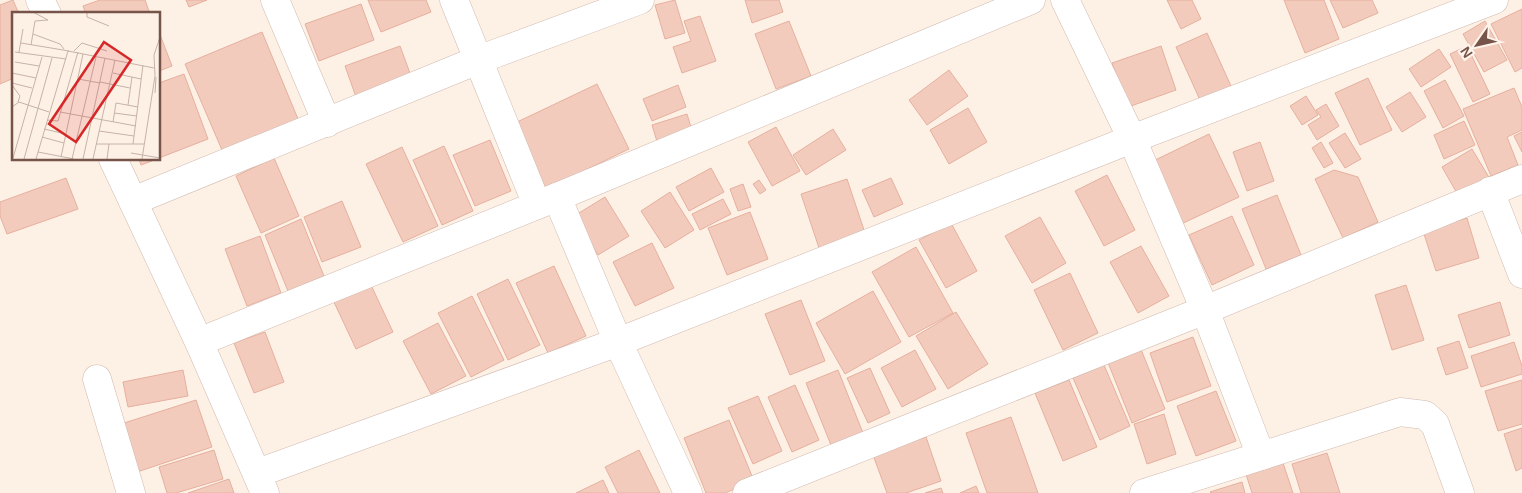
<svg xmlns="http://www.w3.org/2000/svg" width="1522" height="493" viewBox="0 0 1522 493" font-family="Arial,sans-serif">
<rect width="100%" height="100%" fill="#fdf1e6"/>
<g fill="#f3cbbd" stroke="#e6af9e">
<path d="M13,0l6,14h-5v64l-14,6v-79z"/>
<path d="M100,0h45l5,14h-64l-3,-8z"/>
<path d="M186,0h21l-18,7z"/>
<path d="M368,0h58l5,12 -50,20z"/>
<path d="M675,0l10,33 -20,6 -10,-34z"/>
<path d="M745,0h34l4,12 -31,11z"/>
<path d="M1167,0h25l9,19 -20,10z"/>
<path d="M1284,0h40l15,39 -34,14z"/>
<path d="M1330,0h42l6,13 -35,15z"/>
<path d="M361,4l13,36 -55,21 -14,-37z"/>
<path d="M1522,9v59l-7,4 -24,-48z"/>
<path d="M700,16l16,45 -34,12 -9,-26 18,-6 -7,-20z"/>
<path d="M789,21l22,55 -35,13 -21,-55z"/>
<path d="M1485,21l22,39 -23,12 -21,-38z"/>
<path d="M159,32l13,34 -13,5z"/>
<path d="M262,32l36,87 -76,31 -37,-86z"/>
<path d="M1207,33l24,53 -31,14 -24,-53z"/>
<path d="M400,46l11,30 -55,21 -11,-31z"/>
<path d="M1161,46l15,44 -48,17 -16,-44z"/>
<path d="M1467,46l23,48 -17,8 -23,-48z"/>
<path d="M1439,49l12,18 -30,20 -12,-18z"/>
<path d="M949,70l19,26 -41,29 -18,-25z"/>
<path d="M184,74l24,65 -49,19v-75z"/>
<path d="M1368,78l24,52 -32,15 -25,-52z"/>
<path d="M1445,80l19,36 -21,12 -19,-37z"/>
<path d="M597,84l32,65 -83,40 -31,-66z"/>
<path d="M678,85l8,22 -34,14 -9,-22z"/>
<path d="M1514,88l8,19v23l-15,7 11,28 -27,11 -28,-67z"/>
<path d="M1410,92l16,25 -24,15 -16,-25z"/>
<path d="M1306,96l12,19 -16,10 -12,-19z"/>
<path d="M1326,104l13,22 -22,14 -9,-15 13,-8 -5,-7z"/>
<path d="M968,108l19,34 -38,22 -19,-34z"/>
<path d="M687,114l7,23 -35,11 -7,-23z"/>
<path d="M1464,121l11,24 -31,14 -10,-24z"/>
<path d="M776,127l24,44 -28,15 -24,-44z"/>
<path d="M833,129l13,21 -40,25 -13,-20z"/>
<path d="M1522,132v20l-8,-16z"/>
<path d="M1345,133l16,26 -16,9 -16,-25z"/>
<path d="M1209,134l30,63 -60,28 -30,-62z"/>
<path d="M490,140l21,51 -36,15 -22,-51z"/>
<path d="M1260,142l14,39 -27,10 -14,-39z"/>
<path d="M1321,142l12,21 -9,5 -12,-20z"/>
<path d="M444,146l29,65 -31,14 -29,-65z"/>
<path d="M402,147l36,79 -35,16 -37,-78z"/>
<path d="M1472,149l21,35 -31,18 -20,-35z"/>
<path d="M274,158l25,58 -38,17 -25,-57z"/>
<path d="M139,159h18l-16,6z"/>
<path d="M711,168l13,24 -35,19 -13,-24z"/>
<path d="M1334,170l24,7 20,45 -35,16 -28,-59z"/>
<path d="M1107,175l28,55 -31,16 -29,-55z"/>
<path d="M66,178l12,31 -71,25 -7,-18v-14z"/>
<path d="M891,178l12,26 -29,13 -12,-27z"/>
<path d="M847,179l19,57 -46,15 -19,-57z"/>
<path d="M759,180l7,10 -6,4 -7,-10z"/>
<path d="M743,184l8,23 -13,4 -8,-22z"/>
<path d="M670,192l24,38 -29,18 -24,-37z"/>
<path d="M1277,195l24,60 -35,14 -24,-60z"/>
<path d="M605,197l24,39 -31,19 -24,-39z"/>
<path d="M723,199l8,15 -31,16 -8,-16z"/>
<path d="M342,201l19,46 -39,15 -18,-45z"/>
<path d="M750,212l18,47 -41,16 -19,-47z"/>
<path d="M1232,216l22,49 -42,20 -23,-50z"/>
<path d="M1040,217l26,46 -34,20 -27,-47z"/>
<path d="M1467,218l12,40 -43,13 -13,-40z"/>
<path d="M301,219l23,57 -36,15 -23,-56z"/>
<path d="M951,223l26,48 -31,17 -27,-48z"/>
<path d="M260,236l21,57 -34,13 -22,-57z"/>
<path d="M652,243l22,45 -39,18 -22,-44z"/>
<path d="M1141,246l28,50 -31,17 -28,-51z"/>
<path d="M916,247l37,66 -44,24 -37,-65z"/>
<path d="M554,266l32,70 -38,17 -32,-70z"/>
<path d="M1070,273l28,60 -35,17 -29,-60z"/>
<path d="M508,279l32,66 -32,15 -31,-66z"/>
<path d="M370,283l23,49 -37,17 -23,-49z"/>
<path d="M1406,285l18,55 -32,10 -17,-55z"/>
<path d="M873,291l28,51 -56,32 -29,-51z"/>
<path d="M472,296l32,64 -33,17 -33,-64z"/>
<path d="M801,300l24,61 -35,14 -25,-61z"/>
<path d="M1500,302l10,33 -41,13 -11,-33z"/>
<path d="M956,312l32,52 -40,25 -32,-53z"/>
<path d="M438,323l28,53 -35,18 -28,-53z"/>
<path d="M265,332l19,50 -30,11 -20,-50z"/>
<path d="M1193,337l18,49 -44,16 -17,-49z"/>
<path d="M1459,341l9,27 -22,7 -9,-27z"/>
<path d="M1514,342l8,24v8l-41,13 -10,-31z"/>
<path d="M1140,347l25,62 -33,14 -25,-63z"/>
<path d="M915,350l21,39 -34,18 -21,-39z"/>
<path d="M1104,365l26,61 -30,14 -27,-62z"/>
<path d="M870,368l20,45 -22,10 -21,-45z"/>
<path d="M183,370l5,26 -60,11 -5,-25z"/>
<path d="M838,370l25,63 -32,12 -25,-62z"/>
<path d="M1069,380l28,67 -34,14 -28,-68z"/>
<path d="M1522,380v44l-24,7 -13,-40z"/>
<path d="M795,385l24,55 -27,12 -24,-55z"/>
<path d="M1216,391l20,50 -40,15 -19,-50z"/>
<path d="M758,396l24,55 -29,13 -25,-56z"/>
<path d="M196,400l16,47 -75,25 -16,-48z"/>
<path d="M1164,414l12,40 -29,10 -13,-40z"/>
<path d="M1011,417l27,76h-51l-21,-60z"/>
<path d="M729,420l25,61 -29,12h-19l-22,-55z"/>
<path d="M1522,428v40l-6,3 -12,-37z"/>
<path d="M926,437l15,44 -35,12h-19l-14,-38z"/>
<path d="M214,450l9,29 -47,14h-9l-8,-26z"/>
<path d="M639,450l21,43h-42l-13,-26z"/>
<path d="M1327,453l13,40h-39l-9,-29z"/>
<path d="M1281,457l12,36h-41l-8,-25z"/>
<path d="M229,479l5,14h-46z"/>
<path d="M603,480l6,13h-33z"/>
<path d="M1242,482l3,11h-34l-1,-1z"/>
<path d="M976,486l3,7h-19z"/>
<path d="M941,488l2,5h-18z"/>
</g>
<g fill="none" stroke-linecap="round" stroke-linejoin="round">
<g stroke="#d1b9ae" stroke-width="29">
<g id="street">
<path d="M40,0l7,14"/>
<path d="M275,0l52,123"/>
<path d="M454,0l83,205"/>
<path d="M1065,0l67,139 73,171 56,146"/>
<path d="M113,159l86,183 66,151"/>
<path d="M1490,191l32,83"/>
<path d="M557,197l61,145 70,151"/>
<path d="M133,201l345,-141 162,-60"/>
<path d="M199,342l358,-145 474,-197"/>
<path d="M97,379l34,114"/>
<path d="M258,473l360,-131 514,-203 362,-139"/>
<path d="M747,493l458,-183 317,-131"/>
<path d="M1144,493l256,-81 25,3 10,9 25,69"/>
</g>
</g>
<use href="#street" stroke="#fff" stroke-width="28"/>
</g>
<g transform="translate(12 12)">
<rect width="148" height="148" fill="#fdf1e6"/>
<path fill="none" stroke="#c7b2a8" stroke-width="1" d="M75,0v5l22,9M21,22l27,10 4,5M9,31l48,8M19,33l4,-24 13,-1 -15,-8M62,39l8,-8 25,8M3,40l51,7M7,40l4,-23M3,50l24,4M0,61l24,5M101,61l28,6M66,67l22,4M88,70l30,6M0,71l20,5M0,73l8,11 -2,6M143,81l1,-16M116,93l4,-28M0,95l7,-5 30,10M48,100l76,14M102,101l23,3M35,108l11,1 20,-69M101,110l3,-19 22,4M32,117l22,5M87,119l35,5M30,125l22,6M84,132h48M121,132l10,-79M26,140l36,7M119,141l29,5M49,145l22,-103M1,146l29,-101M12,147l28,-101M24,147l32,-108 86,17M60,147l24,-102M71,147l22,-101M81,147l22,-99M95,147l2,-15M130,147l13,-83 -1,-21 6,-18"/>
<path fill="#d62828" fill-opacity="0.15" stroke="#d62828" stroke-width="2.5" d="M92,30l27,18 -55,82 -27,-18z"/>
<rect width="148" height="148" fill="none" stroke="#77544a" stroke-width="2.5"/>
</g>
<g transform="translate(1477 45) rotate(236)" stroke="#fff5ed" stroke-width="4" paint-order="stroke">
<path d="M0-4L9 19L0 12L-9 19Z" fill="#77544a"/>
<text y="-8" font-size="14" font-weight="bold" text-anchor="middle" fill="#77544a">N</text>
</g>
</svg>
